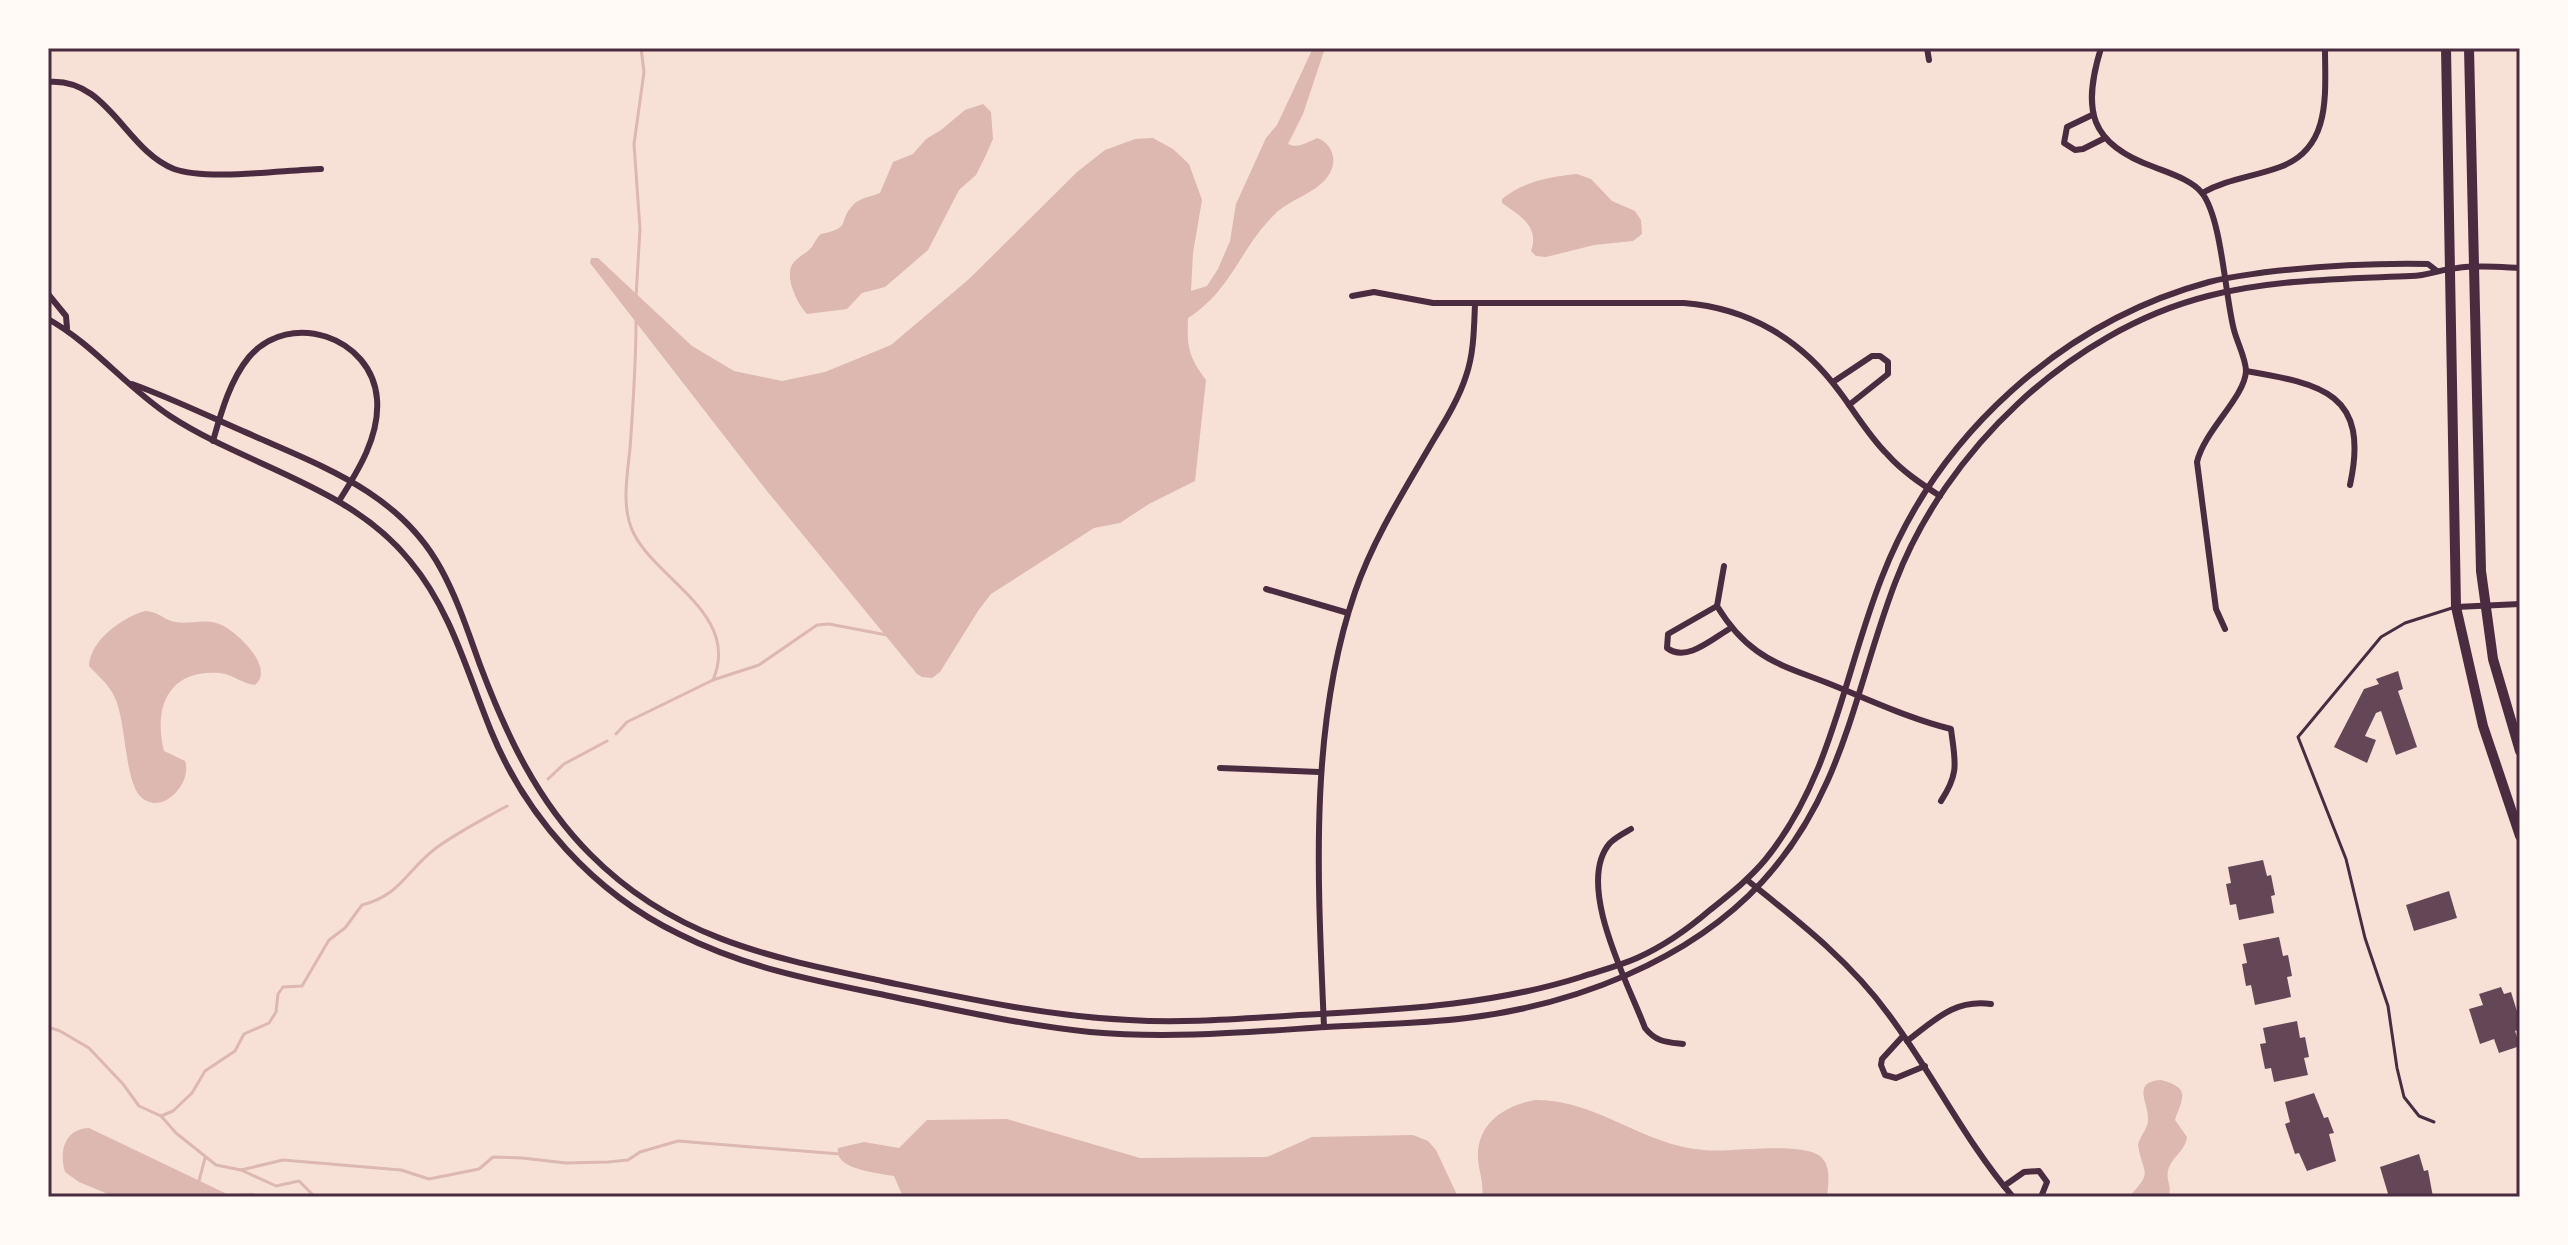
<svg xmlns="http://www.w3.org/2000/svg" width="2568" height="1245" viewBox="0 0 2568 1245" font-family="Poppins,sans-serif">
<rect width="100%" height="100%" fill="#f7e1d7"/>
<g fill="#dcb8b0">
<path d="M1313,48h12l-22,66 -15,30c10,5 20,-2 29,-6 14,5 21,20 13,35 -11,20 -39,25 -55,41 -35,34 -43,76 -87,104 -1,29 0,38 18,62l-11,101 -46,23 -29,19 -26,5 -103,66 -13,17 -38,61 -8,6 -10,-1 -5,-3 -150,-183 -177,-228 1,-5h7l94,88 42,25 48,10 43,-9 66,-27 78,-66 108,-107 28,-22 30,-11 18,-1 20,11 16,15 13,36 -9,53 -2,38 16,-5 11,-17 12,-28 6,-37 30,-66 11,-13z"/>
<path d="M983,104l8,8 2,27 -8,18 -9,18 -17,15 -31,60 -43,37 -23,6 -15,16 -40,5c-9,-10 -21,-33 -16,-47 4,-9 13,-12 19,-18 5,-5 5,-10 11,-15 33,-7 15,-12 33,-30 8,-7 16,-7 26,-11l13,-31 20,-8 13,-15 15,-9 24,-20z"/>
<path d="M1577,174l14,5 21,22 23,10 6,9 1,14 -9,7 -39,4 -48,12 -10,-1 -5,-5c9,-25 -12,-36 -29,-48v-4c20,-17 50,-23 75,-25z"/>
<path d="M145,611c13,0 19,9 30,11 15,3 29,-4 44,2 17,6 57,44 36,61 -12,-1 -21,-10 -35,-12 -51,-4 -67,33 -56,78l21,10c8,22 -24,57 -45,35 -15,-16 -14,-71 -24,-96 -6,-15 -17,-23 -27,-34 1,-26 34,-49 56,-55z"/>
<path d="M2161,1080c30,8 22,17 14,40l12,17c-2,15 -16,20 -19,34 -2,11 5,16 0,26h-39c25,-27 14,-21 9,-52 2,-9 9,-15 10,-24 2,-17 -18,-39 13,-41z"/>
<path d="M1535,1100c61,-1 109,46 169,50 26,3 96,-9 116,6 12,10 8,28 7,41h-345c2,-14 -3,-25 -4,-38 -2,-35 26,-53 57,-59z"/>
<path d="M1007,1119l133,39 127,-1 45,-20 101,-2 15,6 8,9 22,47h-555l-9,-21c-16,-3 -61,-7 -56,-28l26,-6 35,6 28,-28z"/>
<path d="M89,1128l138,66 25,-1 14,4h-151l-36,-15 -14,-10c-6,-20 -1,-43 24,-44z"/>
</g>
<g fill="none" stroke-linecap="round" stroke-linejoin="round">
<g stroke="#dcb8b0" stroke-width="3">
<path d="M636,297l4,-68 -6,-85 10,-72 -3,-24"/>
<path d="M636,321c0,42 -3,86 -6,128 -3,27 -9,60 4,85 24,47 107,81 79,146"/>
<path d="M616,734l11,-12 86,-42 46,-15 58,-40 12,-1 58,11"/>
<path d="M548,779l16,-15 43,-23"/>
<path d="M48,1027l12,4 29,17 34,36 16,22 22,10 15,17 40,32 25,5 42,-10 118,10 28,9 50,-10 14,-12 29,1 44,5 42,-1 20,-2 12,-8 38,-11 162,13"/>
<path d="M161,1116l12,-5 19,-18 13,-22 30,-20 9,-17 25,-11 7,-11 2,-18 5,-7 19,-1 27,-46 16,-12 17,-23c39,-10 44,-34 74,-57 22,-16 47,-29 71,-42"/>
<path d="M241,1170l35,16 23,-5 16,16"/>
<path d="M199,1181l6,-23"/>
</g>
</g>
<g fill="#644757">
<path d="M2398,671l5,18 -5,2 19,56 -21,8 -15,-44 -5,2 -11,23 11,4 -9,23 -33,-16 30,-58 15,-5 -3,-5z"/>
<path d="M2263,860l4,16 4,-1 4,20 -4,1 3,17 -35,7 -3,-16 -6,1 -4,-21 5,-1 -3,-16z"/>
<path d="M2449,891l8,27 -43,13 -8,-26z"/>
<path d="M2279,937l4,19 5,-1 4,21 -5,1 4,20 -36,8 -4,-20 -5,1 -4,-22 5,-1 -4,-19z"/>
<path d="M2501,987l3,7 7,-2 9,29v8l-5,2 5,15 -21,7 -5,-14 -14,5 -11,-35 14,-4 -4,-11z"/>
<path d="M2297,1021l3,17 5,-1 4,20 -5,1 4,17 -34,7 -3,-14 -6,1 -5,-25 6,-1 -3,-15z"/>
<path d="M2314,1093l10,25 4,-1 6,16 -5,1 7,27 -29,10 -8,-18 -4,1 -10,-30 5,-2 -5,-20z"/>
<path d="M2419,1154l5,17 4,-1 5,27h-44l-9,-30z"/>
</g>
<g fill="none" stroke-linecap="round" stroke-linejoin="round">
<path stroke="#4a2c40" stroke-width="3" d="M2434,1122l-15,-6 -15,-19 -7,-29 -9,-62 -23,-68 -19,-79 -48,-122 83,-100 24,-14 47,-15"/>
<g stroke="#4a2c40" stroke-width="6">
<path d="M1927,48l2,12"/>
<path d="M2101,48c-19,62 -12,96 53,119 15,6 38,13 48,26 20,26 23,103 32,137 3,12 12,29 12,41 -1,26 -42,60 -49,91l19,147 9,20"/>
<path d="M48,82c60,-5 77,68 126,87 33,12 109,1 147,0"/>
<path d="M2092,115l-25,12 -3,16 11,7 8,-1 22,-11"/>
<path d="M2202,193c25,-14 51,-16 78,-26 52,-19 45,-74 45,-119"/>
<path d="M48,294l18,22 1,12"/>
<path d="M1352,296l22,-4 59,11h251c64,5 117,36 155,88 16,21 29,44 48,63 15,17 33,29 53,42"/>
<path d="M48,319c45,25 78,68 122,97 78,51 180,70 240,145 41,49 57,111 81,170 35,86 103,162 188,203 67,34 137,47 210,62 67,14 133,29 201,36 79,7 158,0 236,-5 47,-3 94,-3 141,-9 106,-13 221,-56 295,-136 82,-89 92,-191 133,-299 50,-132 175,-252 313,-287 67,-17 135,-17 203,-20 17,0 30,-7 46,-8 21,-3 42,-1 63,0"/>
<path d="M2246,371c76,13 124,22 104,114"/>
<path d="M1833,382l39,-26h8l8,6v12l-39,31"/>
<path d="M132,384c42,15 82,35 122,52 73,32 147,59 187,133 17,31 27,63 39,96 26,69 57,136 110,189 84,85 180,103 292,127 82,17 163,35 247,39 63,4 127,-3 191,-6 89,-5 175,-10 261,-37 18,-6 38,-11 56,-19 27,-12 51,-29 73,-48 20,-16 39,-31 55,-50 67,-82 79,-187 117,-283 55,-142 180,-255 327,-295 19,-5 38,-7 58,-10 53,-6 107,-9 161,-8l9,7"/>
<path d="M213,441c8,-28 17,-61 36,-84 41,-48 123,-20 128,42 3,37 -19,72 -38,102"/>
<path d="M1724,566l-7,40c11,18 23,33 40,45 22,16 49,23 73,33 40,16 80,35 121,45 4,33 9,43 -10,72"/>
<path d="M1266,589l82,24"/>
<path d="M1717,606l-49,28 -1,14c20,15 46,-10 64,-20"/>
<path d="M2456,607l64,-3"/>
<path d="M1220,768l99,4"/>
<path d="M1631,829c-7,4 -15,8 -21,14 -36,41 19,142 35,185 11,14 21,14 38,16"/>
<path d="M1747,880c51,41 103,81 142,135 44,59 76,126 124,182"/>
<path d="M1324,1027c-6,-143 -16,-298 31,-435 18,-52 47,-98 75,-146 13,-22 28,-45 36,-70 8,-23 8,-48 9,-72"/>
<path d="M1903,1036l-21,23 -1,6 4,10 11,3 29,-12"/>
<path d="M1907,1041c28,-21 47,-42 84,-37"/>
<path d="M2004,1186l20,-14 15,-1 8,11 -6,15"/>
</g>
<g stroke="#4a2c40" stroke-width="10">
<path d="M2446,48l10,559 27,119 37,110"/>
<path d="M2469,48l12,523 12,88 27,92"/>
</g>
</g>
<rect width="2568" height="1245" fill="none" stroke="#fffaf5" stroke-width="100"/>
<rect x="50" y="50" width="2468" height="1145" fill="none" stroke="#4a2c40" stroke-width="3"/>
</svg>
